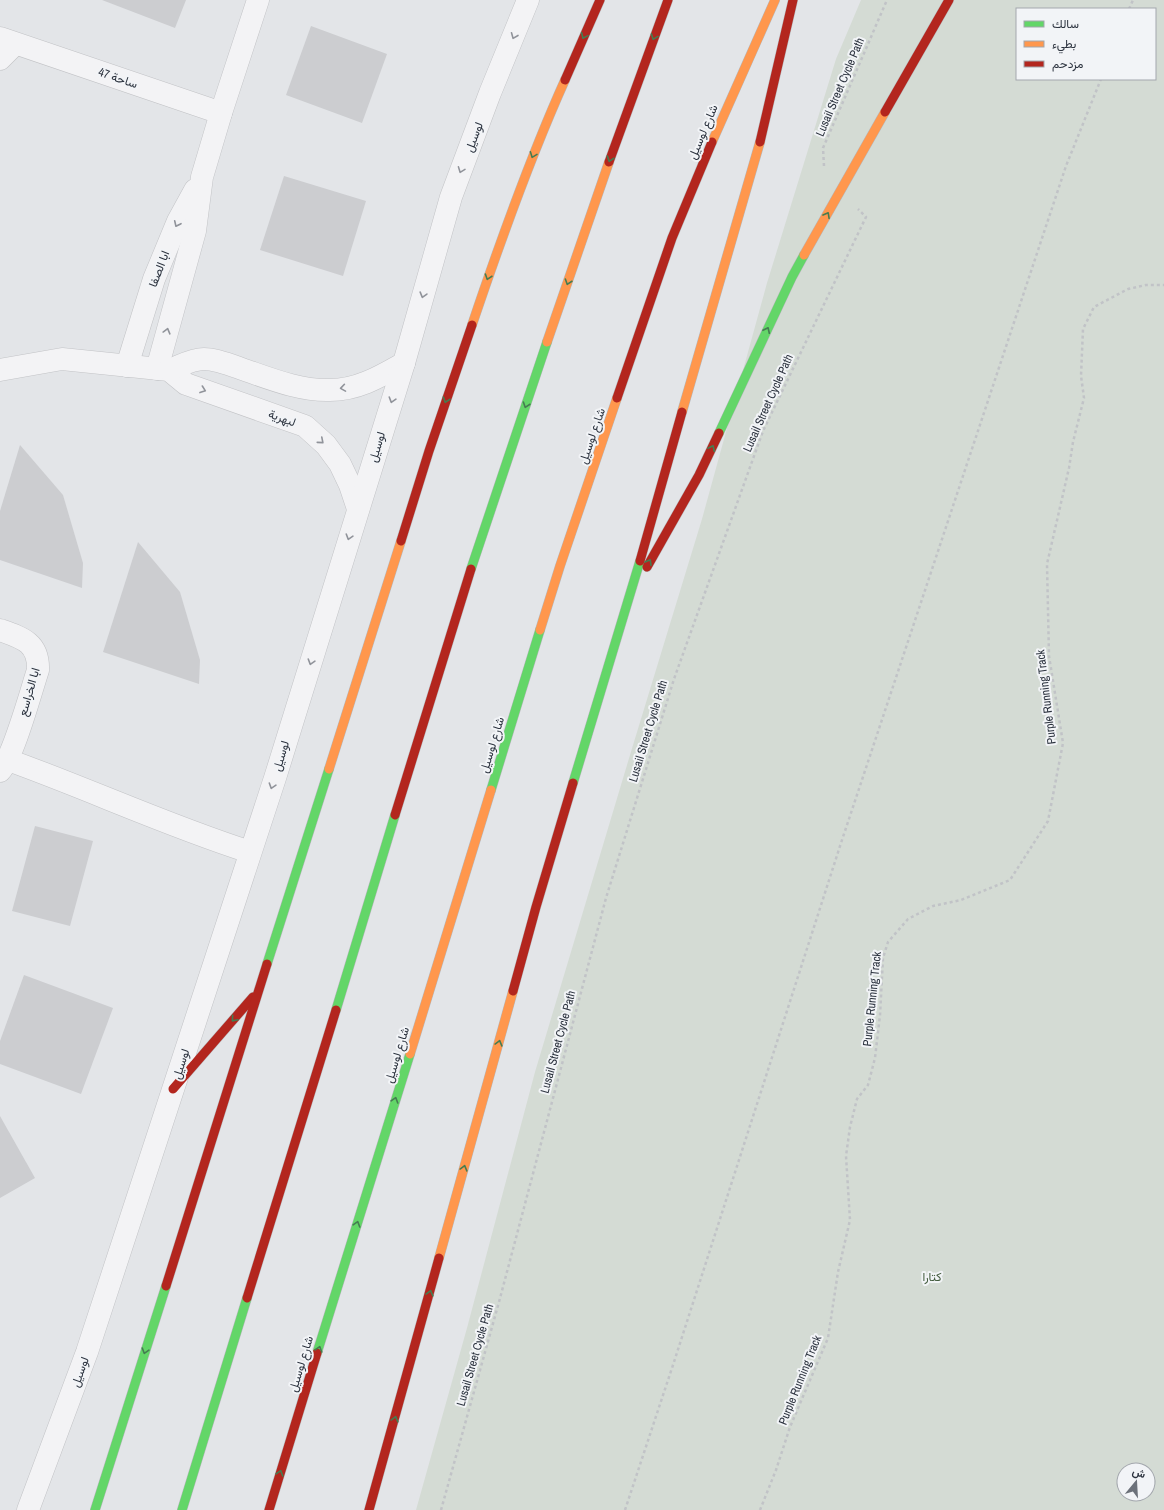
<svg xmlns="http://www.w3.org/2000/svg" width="1164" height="1510" viewBox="0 0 1164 1510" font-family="'Archivo Narrow',Vazirmatn,sans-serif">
<rect width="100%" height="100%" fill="#e3e5e8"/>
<path fill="#d4dbd4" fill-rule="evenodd" d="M861,0h303v1510h-748l51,-182 68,-256 95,-317 72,-236 65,-236 69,-224zM1017,9h138v70h-138zM1124,1470h24v24h-24z"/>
<g fill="#cccdd0">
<path d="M102,0h84l-11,28z"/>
<path d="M311,26l76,28 -25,69 -76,-28z"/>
<path d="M284,176l82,25 -23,75 -83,-26z"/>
<path d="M20,445l43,50 20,68 -1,25 -82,-28v-49z"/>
<path d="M138,542l42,50 20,68 -1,24 -96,-32z"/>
<path d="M35,826l58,15 -23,85 -58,-15z"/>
<path d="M24,975l89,33 -32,86 -81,-30v-23z"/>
<path d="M0,1116l35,62 -35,20z"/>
</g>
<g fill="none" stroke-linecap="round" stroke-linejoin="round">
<g stroke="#c2c3c6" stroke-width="23">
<g id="street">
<path d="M0,38l221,75"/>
<path d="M0,59l15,-15"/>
<path d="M127,366l27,-87 24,-58 17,-31"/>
<path d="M157,369l38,-138 7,-54 19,-64 37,-113"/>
<path d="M0,370l62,-11 107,11 17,14 119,42 21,19 14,19 10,21 8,24"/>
<path d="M169,370c11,-4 23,-11 35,-11 12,0 27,6 38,10 29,10 58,22 88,21 28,0 51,-14 74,-27"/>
<path d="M0,630c23,8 39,13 38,40 -7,21 -25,88 -38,101"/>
<path d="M8,760c81,29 160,66 242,92"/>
<path d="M28,1510l59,-158 188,-574 129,-415 47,-166 39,-104 38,-93"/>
</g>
</g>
<g stroke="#b6b8bc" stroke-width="10">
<g id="fast">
<path d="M719,433l73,-156 12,-22"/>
<path d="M471,569l76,-227"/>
<path d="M573,783l67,-222"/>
<path d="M491,790l49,-160"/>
<path d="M267,964l62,-195"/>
<path d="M336,1010l59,-195"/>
<path d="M317,1353l93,-299"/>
<path d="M95,1510l71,-224"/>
<path d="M182,1510l65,-212"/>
</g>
</g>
<g stroke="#b6b8bc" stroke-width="10">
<g id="slow">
<path d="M712,142l63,-142"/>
<path d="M804,255l81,-143"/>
<path d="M472,325c28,-83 57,-165 93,-245"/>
<path d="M547,342l62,-180"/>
<path d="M682,412l78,-270"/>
<path d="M540,630l20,-64 57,-168"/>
<path d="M329,769l72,-228"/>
<path d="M410,1054l81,-264"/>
<path d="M439,1258l74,-267"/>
</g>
</g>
<g stroke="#b6b8bc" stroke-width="10">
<g id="jam">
<path d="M565,80l35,-80"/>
<path d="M885,112l64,-112"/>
<path d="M760,142l33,-142"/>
<path d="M609,162l59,-162"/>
<path d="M617,398l55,-160 40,-96"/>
<path d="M401,541l28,-90 43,-126"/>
<path d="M640,561l42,-149"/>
<path d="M647,567l52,-92 20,-42"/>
<path d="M395,815l76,-246"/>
<path d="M513,991l23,-84 37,-124"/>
<path d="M173,1089l80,-92"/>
<path d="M166,1286l101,-322"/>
<path d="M247,1298l89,-288"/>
<path d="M269,1510l48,-157"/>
<path d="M369,1510l70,-252"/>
</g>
</g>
<g stroke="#c1c3c7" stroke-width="2.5" stroke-dasharray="3 3" stroke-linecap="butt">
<path d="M1129,9l4,-9"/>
<path d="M824,166l-1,-18 64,-148"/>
<path d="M441,1510l58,-208 107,-404 68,-219 89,-248 103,-214 -8,-8"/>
<path d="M625,1510l48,-145 168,-522 225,-677 35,-87"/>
<path d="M760,1510l16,-40 14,-43 38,-89 10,-66 12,-52 -4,-64 4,-29 7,-28 11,-14 7,-27 5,-43 3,-57 5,-16 20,-23 25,-13 28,-6 49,-20 38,-59 15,-78 -14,-87 -2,-92 22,-96 4,-26 11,-44 -3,-22 2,-47 11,-22 34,-18 18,-4h18"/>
</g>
<use href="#street" stroke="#f3f3f5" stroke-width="22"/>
<use href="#fast" stroke="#63d668" stroke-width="9"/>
<use href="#slow" stroke="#ff974d" stroke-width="9"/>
<use href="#jam" stroke="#b3261e" stroke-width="9"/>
</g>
<defs><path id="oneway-chevron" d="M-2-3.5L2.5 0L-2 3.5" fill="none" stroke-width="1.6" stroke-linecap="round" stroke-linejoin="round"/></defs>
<g stroke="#90939a">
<use href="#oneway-chevron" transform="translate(514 36) rotate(112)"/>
<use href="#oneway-chevron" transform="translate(461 170) rotate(111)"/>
<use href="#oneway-chevron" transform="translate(177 224) rotate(115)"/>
<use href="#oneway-chevron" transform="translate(423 295) rotate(106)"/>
<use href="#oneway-chevron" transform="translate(167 331) rotate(-75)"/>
<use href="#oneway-chevron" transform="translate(343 388) rotate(171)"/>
<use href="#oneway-chevron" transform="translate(203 390) rotate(20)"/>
<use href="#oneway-chevron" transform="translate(392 400) rotate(107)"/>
<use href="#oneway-chevron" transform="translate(321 441) rotate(41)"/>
<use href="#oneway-chevron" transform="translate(349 537) rotate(107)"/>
<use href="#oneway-chevron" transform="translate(311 662) rotate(107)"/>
<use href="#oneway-chevron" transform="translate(272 786) rotate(108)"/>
</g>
<g stroke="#457c51">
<use href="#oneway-chevron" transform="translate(584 36) rotate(114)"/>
<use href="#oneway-chevron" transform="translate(654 37) rotate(110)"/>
<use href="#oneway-chevron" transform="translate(533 155) rotate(111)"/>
<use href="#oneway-chevron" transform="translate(610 159) rotate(109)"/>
<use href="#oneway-chevron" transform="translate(827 215) rotate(-61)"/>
<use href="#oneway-chevron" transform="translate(488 277) rotate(109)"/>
<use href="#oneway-chevron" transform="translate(568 282) rotate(109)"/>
<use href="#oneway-chevron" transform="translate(767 330) rotate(-65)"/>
<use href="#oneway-chevron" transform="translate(446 400) rotate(109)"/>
<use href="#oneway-chevron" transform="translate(526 405) rotate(109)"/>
<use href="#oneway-chevron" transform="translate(712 448) rotate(-65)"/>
<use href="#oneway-chevron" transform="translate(649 562) rotate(-60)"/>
<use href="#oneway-chevron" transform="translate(234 1019) rotate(131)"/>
<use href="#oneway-chevron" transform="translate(499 1043) rotate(-75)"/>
<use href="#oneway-chevron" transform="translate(395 1100) rotate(-73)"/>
<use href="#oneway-chevron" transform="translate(464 1168) rotate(-75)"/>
<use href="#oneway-chevron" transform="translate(357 1224) rotate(-73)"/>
<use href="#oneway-chevron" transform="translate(430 1293) rotate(-75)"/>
<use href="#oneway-chevron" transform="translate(319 1349) rotate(-73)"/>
<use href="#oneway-chevron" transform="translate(145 1351) rotate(107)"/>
<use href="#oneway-chevron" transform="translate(395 1419) rotate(-75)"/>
<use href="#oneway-chevron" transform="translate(280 1473) rotate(-73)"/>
</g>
<g text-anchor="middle" stroke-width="4" stroke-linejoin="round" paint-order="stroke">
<g font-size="12" fill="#2c333f" stroke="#f2f4f7">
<text transform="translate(118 78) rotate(19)" y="4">ساحة 47</text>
<text transform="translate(840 87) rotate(-67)" y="4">Lusail Street Cycle Path</text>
<text transform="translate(703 132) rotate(-67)" y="4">شارع لوسيل</text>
<text transform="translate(474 137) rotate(-69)" y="4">لوسيل</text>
<text transform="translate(159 269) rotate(-69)" y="4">ابا الصفا</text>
<text transform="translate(768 403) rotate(-66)" y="4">Lusail Street Cycle Path</text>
<text transform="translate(282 418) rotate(20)" y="4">لبهرية</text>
<text transform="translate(592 436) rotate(-71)" y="4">شارع لوسيل</text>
<text transform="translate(377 447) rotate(-73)" y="4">لوسيل</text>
<text transform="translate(29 692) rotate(-74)" y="4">ابا الخراسع</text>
<text transform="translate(1046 697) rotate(-97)" y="4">Purple Running Track</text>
<text transform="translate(648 731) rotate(-73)" y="4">Lusail Street Cycle Path</text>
<text transform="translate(492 745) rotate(-73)" y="4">شارع لوسيل</text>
<text transform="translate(281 756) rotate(-73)" y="4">لوسيل</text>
<text transform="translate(872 999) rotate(-84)" y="4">Purple Running Track</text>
<text transform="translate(558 1042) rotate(-75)" y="4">Lusail Street Cycle Path</text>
<text transform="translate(397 1055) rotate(-73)" y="4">شارع لوسيل</text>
<text transform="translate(181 1064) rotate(-72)" y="4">لوسيل</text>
<text transform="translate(475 1355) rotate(-74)" y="4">Lusail Street Cycle Path</text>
<text transform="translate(301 1364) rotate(-73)" y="4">شارع لوسيل</text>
<text transform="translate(80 1372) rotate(-70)" y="4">لوسيل</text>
<text transform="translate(800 1380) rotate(-68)" y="4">Purple Running Track</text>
</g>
<g font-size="12" fill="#405a3b" stroke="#f2f4f7">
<text x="932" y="1281">كتارا</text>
</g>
</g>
<rect x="1016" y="8" width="140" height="72" fill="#f2f4f7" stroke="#a3a7ad"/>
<rect x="1024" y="21" width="20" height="6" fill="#63d668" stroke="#a3a7ad"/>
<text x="1052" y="28" font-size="12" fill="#2c333f">سالك</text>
<rect x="1024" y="41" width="20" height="6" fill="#ff974d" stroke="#a3a7ad"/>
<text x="1052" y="48" font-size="12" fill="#2c333f">بطيء</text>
<rect x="1024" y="61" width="20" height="6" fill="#b3261e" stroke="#a3a7ad"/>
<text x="1052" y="68" font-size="12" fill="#2c333f">مزدحم</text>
<g transform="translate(1136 1482) rotate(18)"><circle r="19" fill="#f2f4f7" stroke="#a3a7ad"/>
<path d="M0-3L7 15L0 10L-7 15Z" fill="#6c717a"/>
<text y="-6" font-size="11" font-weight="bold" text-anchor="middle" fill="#2c333f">ش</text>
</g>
</svg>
